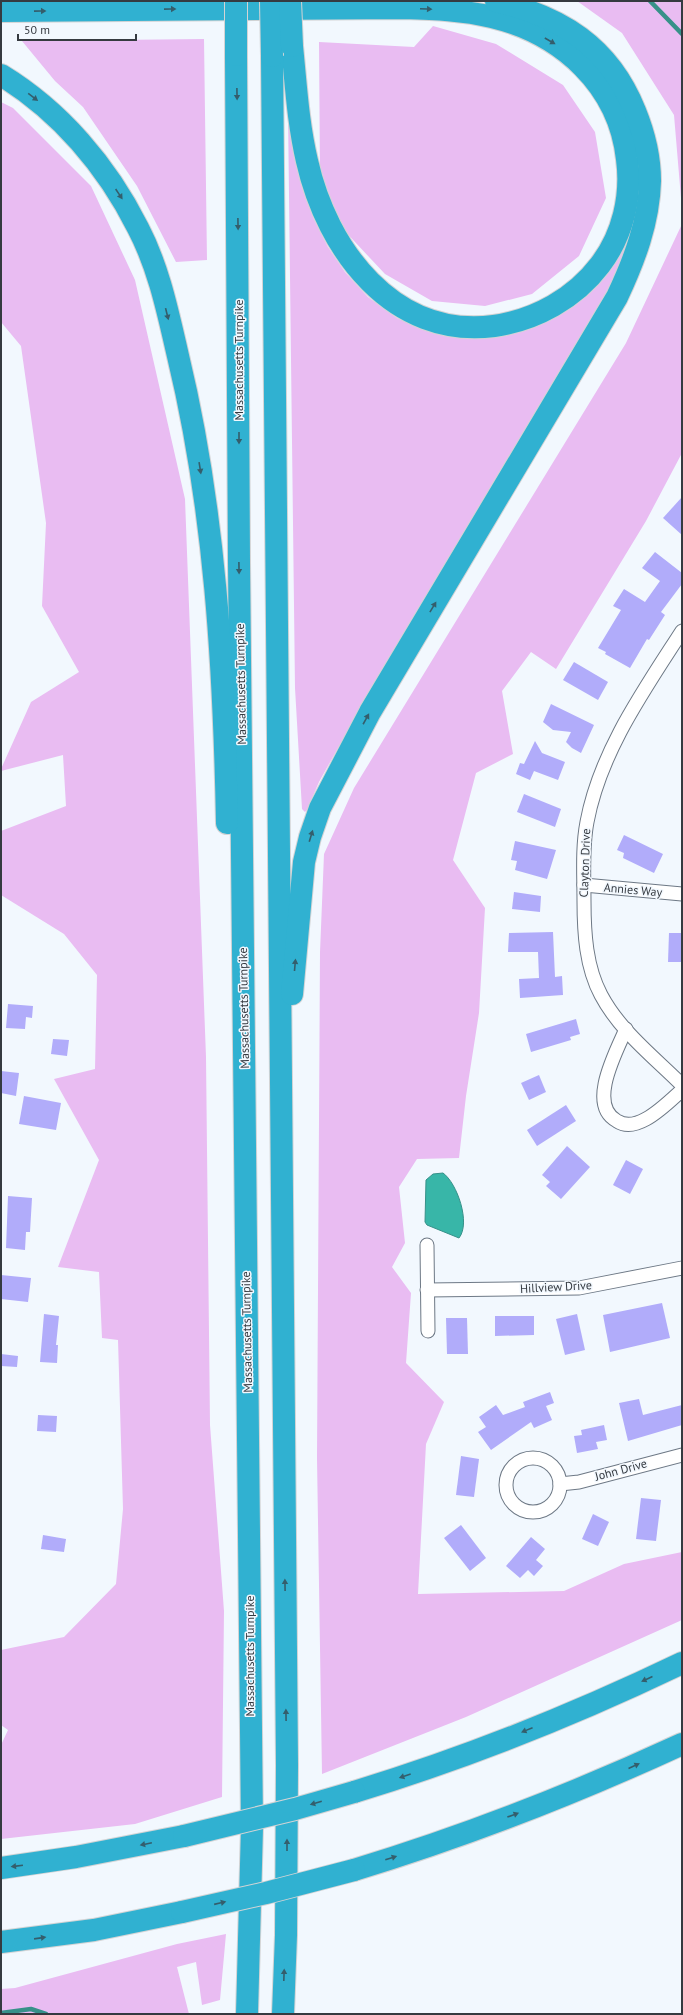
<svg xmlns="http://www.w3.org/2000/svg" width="683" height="2015" viewBox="0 0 683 2015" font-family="'PT Sans',sans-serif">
<rect width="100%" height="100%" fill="#f2f8fe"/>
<g fill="#e9bcf2">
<path d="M577,1h105v209l-8,-95 -52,-82z"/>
<path d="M433,26l63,18 67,41 32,47 11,66 -27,58 -47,38 -47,12 -53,-5 -47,-27 -46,-49 -19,-46 -1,-137 95,5z"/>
<path d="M204,39l3,221 -31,2 -39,-76 -54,-79 -28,-26 -33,-40z"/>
<path d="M1,102l12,6 78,78 44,94 50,219 21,558 4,368 14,186 -2,186 -87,27 -134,15v-94l7,-15 -7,-5v-75l63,-13 52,-53 7,-75 -5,-169 -16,-2 -3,-66 -41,-5 41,-107 -45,-81 41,-10 2,-94 -33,-41 -63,-39v-64l65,-25 -3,-51 -62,16v-2l30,-67 48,-30 -37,-66 4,-83 -25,-177 -20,-24z"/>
<path d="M288,112h1l4,28 9,46 12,33 14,28 17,25 23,25 29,21 26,11 32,7 27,2 57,-13 97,-111 -18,61 -280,473 -19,34 -12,28 -2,2 -3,-3 -7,-121z"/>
<path d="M682,224v229l-36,68 -90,148 -25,-17 -29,39 11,63 -37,19 -23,87 32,48 -6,105 -13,83 -7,62 -42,1 -18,28 6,56 -13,24 19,26 -5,70 38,39 -18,42 -8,150 146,-3 60,-27 58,-12v68l-216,97 -144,57 -5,-316 3,-506 4,-98 30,-66 272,-445z"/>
<path d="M226,1934l-6,66 -18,5 -6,-43 -19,5 12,47h-188v-25l14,-1 162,-44z"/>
</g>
<path fill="#38b6a8" stroke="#379189" d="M443,1173c14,10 28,50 16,65l-32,-13 -2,-3 1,-42 7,-6z"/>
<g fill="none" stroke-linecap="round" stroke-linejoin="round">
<g stroke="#379189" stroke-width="4.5">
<path d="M650,1l32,33"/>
<path d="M1,2013l30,-4 15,5"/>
</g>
</g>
<g fill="#b1acfa">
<path d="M682,497v38l-19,-17z"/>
<path d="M655,552l27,21v11l-21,28 4,3 -16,25 -2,-1 -17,29 -25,-14 1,-2 -8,-4 23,-38 -8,-4 11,-17 21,13 15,-21 -18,-13z"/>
<path d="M574,662l34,20 -10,18 -35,-20z"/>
<path d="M551,704l43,21 -13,28 -9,-5 -6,-6 5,-10 -18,-2 -10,-8z"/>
<path d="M535,741l7,12 23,9 -7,18 -24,-9 -4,9 -14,-6 4,-11 4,1z"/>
<path d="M524,794l37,15 -6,18 -38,-15z"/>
<path d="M624,835l39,19 -9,19 -31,-15 1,-5 -7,-3z"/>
<path d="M515,841l41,9 -9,29 -32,-9 2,-9 -6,-1z"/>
<path d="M514,892l27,4 -1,16 -28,-3z"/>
<path d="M553,932l2,45 7,-1 1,19 -43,3 -1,-19 20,-1 -1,-26h-30l1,-19z"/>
<path d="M669,933h13v29h-14z"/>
<path d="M8,1004l25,2 -1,12 -6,-1 -1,12 -19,-1z"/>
<path d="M576,1019l4,15 -10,3 1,3 -40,12 -5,-18z"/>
<path d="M53,1039l16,1 -2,16 -16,-2z"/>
<path d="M1,1071l18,2 -3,23 -15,-3z"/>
<path d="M539,1075l7,17 -17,8 -8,-17z"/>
<path d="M24,1096l37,7 -5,27 -37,-6z"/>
<path d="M566,1105l10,16 -39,25 -10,-16z"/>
<path d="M567,1146l23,21 -29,32 -15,-13 4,-4 -8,-7z"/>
<path d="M626,1160l17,9 -13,25 -17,-9z"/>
<path d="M8,1196l24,2 -2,34h-4l-1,18 -19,-2z"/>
<path d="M1,1275l30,3 -3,24 -27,-3z"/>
<path d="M662,1303l8,35 -60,14 -7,-37z"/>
<path d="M44,1314l15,2 -3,29h2l-1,18 -17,-1z"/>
<path d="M577,1314l8,36 -20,5 -9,-36z"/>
<path d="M495,1316h39v19l-39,1z"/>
<path d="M446,1318h21l1,36h-21z"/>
<path d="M1,1354l17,2 -1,11 -16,-1z"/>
<path d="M550,1392l4,11 -8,3 6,14 -18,8 -3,-6 -40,28 -13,-18 8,-5 -7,-10 17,-12 7,10 22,-8 -2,-5z"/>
<path d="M639,1399l4,16 39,-10v20l-54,16 -9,-38z"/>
<path d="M38,1415l19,1 -1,16 -19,-1z"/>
<path d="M604,1425l3,15 -11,2 2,7 -21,4 -3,-17 8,-1 -1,-5z"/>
<path d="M461,1456l18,3 -5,38 -18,-2z"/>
<path d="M641,1498l20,2 -5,41 -20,-2z"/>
<path d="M593,1514l16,8 -11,24 -16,-7z"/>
<path d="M461,1525l25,33 -16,13 -26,-33z"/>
<path d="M43,1535l23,4 -2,13 -23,-3z"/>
<path d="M531,1537l14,12 -9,11 7,6 -9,10 -6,-6 -8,8 -14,-12z"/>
</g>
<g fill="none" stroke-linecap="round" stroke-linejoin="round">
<g stroke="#6d7885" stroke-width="15">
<g id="street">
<path d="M682,631c-38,59 -82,121 -95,191 -5,26 -3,53 -3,79 0,32 2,66 17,94 19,36 53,62 81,90"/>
<path d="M584,885l98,9"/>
<path d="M626,1029c-10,23 -39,76 -9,92 9,6 20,3 29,-2 13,-7 25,-19 36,-29"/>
<path d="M427,1245l1,86"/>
<path d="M427,1290l152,-2 103,-20"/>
<circle cx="533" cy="1485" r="27"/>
<path d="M560,1484l19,-2 103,-27"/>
</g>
</g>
<g stroke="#d3d4d5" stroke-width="24">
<g id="highway">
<path d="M1,11l403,-3c30,1 59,2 88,9 70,17 127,68 135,142 5,37 -4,76 -27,106 -25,33 -64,55 -106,61 -101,13 -167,-76 -187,-165 -9,-38 -11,-76 -15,-115"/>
<path d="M236,55l3,507 13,1265 -5,187"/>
<path d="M272,56l15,1709 -1,170 -3,79"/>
<path d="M1,75c59,36 106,91 137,153 21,40 30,85 40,128 37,153 46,310 49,467"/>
<path d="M292,994l12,-132 6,-25 10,-29 50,-96 247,-415c17,-36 32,-75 33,-116 0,-24 -6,-48 -15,-70 -26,-65 -74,-94 -139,-110"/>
<path d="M354,1792c112,-34 222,-78 328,-129"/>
<path d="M1,1868l75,-11 108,-21"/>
<path d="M354,1870c112,-34 222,-77 328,-126"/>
<path d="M1,1942l93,-12 88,-18"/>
</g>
</g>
<use href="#street" stroke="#fff" stroke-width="13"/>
<use href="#highway" stroke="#30b1d1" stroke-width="22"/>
<g stroke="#d3d4d5" stroke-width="24" stroke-linecap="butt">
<g id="highway-bridge">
<path d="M236,1v54"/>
<path d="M271,1l1,55"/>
<path d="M290,1l2,45"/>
<path d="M184,1836l111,-27 59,-17"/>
<path d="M182,1912l84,-19 88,-23"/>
</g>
</g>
<use href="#highway-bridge" stroke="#30b1d1" stroke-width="22"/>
</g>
<defs><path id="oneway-solid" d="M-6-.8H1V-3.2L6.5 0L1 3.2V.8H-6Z"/></defs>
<g fill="#345e6c">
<use href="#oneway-solid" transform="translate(170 9) rotate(-1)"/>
<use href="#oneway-solid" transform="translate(426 9) rotate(3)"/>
<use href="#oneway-solid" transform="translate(40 11) rotate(-1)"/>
<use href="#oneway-solid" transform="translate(550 41) rotate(30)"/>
<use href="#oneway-solid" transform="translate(237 94) rotate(89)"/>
<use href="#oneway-solid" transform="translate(33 97) rotate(37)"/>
<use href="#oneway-solid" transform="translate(119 194) rotate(56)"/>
<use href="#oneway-solid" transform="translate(238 224) rotate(89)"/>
<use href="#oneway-solid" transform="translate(167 314) rotate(76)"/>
<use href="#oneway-solid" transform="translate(239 438) rotate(90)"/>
<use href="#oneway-solid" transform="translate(200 468) rotate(81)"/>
<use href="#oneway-solid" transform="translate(239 568) rotate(89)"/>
<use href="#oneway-solid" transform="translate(433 607) rotate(-59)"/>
<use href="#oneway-solid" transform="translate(366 719) rotate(-61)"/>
<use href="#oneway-solid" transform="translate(311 836) rotate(-73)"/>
<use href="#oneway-solid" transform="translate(295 965) rotate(-85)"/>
<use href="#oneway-solid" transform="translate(285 1585) rotate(-91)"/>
<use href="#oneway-solid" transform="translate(647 1679) rotate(156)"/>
<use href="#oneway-solid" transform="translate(286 1715) rotate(-91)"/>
<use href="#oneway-solid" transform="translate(527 1730) rotate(158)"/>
<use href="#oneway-solid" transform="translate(634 1766) rotate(-24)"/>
<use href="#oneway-solid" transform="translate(405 1776) rotate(161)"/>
<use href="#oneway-solid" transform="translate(316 1803) rotate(164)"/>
<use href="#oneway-solid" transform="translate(513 1815) rotate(-20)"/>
<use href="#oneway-solid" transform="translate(146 1844) rotate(168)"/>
<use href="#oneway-solid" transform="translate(287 1845) rotate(-90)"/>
<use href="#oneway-solid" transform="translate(391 1858) rotate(-18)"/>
<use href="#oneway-solid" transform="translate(17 1866) rotate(173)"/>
<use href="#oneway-solid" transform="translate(220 1903) rotate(-13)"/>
<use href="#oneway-solid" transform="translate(40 1938) rotate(-8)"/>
<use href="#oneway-solid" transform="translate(284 1975) rotate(-88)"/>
</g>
<g text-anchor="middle" stroke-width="3" stroke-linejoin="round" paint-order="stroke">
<g font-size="12" fill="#353a40" stroke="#f2f8fe">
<text transform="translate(239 360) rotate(-90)" y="4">Massachusetts Turnpike</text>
<text transform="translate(241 684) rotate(-91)" y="4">Massachusetts Turnpike</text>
<text transform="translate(585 863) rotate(-88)" y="4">Clayton Drive</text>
<text transform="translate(633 890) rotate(5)" y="4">Annies Way</text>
<text transform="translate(244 1008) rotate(-91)" y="4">Massachusetts Turnpike</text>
<text transform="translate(556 1287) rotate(-3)" y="4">Hillview Drive</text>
<text transform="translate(247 1332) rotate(-91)" y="4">Massachusetts Turnpike</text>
<text transform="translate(621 1470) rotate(-15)" y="4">John Drive</text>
<text transform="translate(250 1656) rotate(-90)" y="4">Massachusetts Turnpike</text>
</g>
</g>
<rect width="683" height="2015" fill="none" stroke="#353a40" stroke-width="4"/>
<path d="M18 34v6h118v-6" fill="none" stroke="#353a40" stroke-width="2"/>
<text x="24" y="34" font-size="12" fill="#353a40" stroke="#f2f8fe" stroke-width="3" paint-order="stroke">50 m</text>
</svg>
